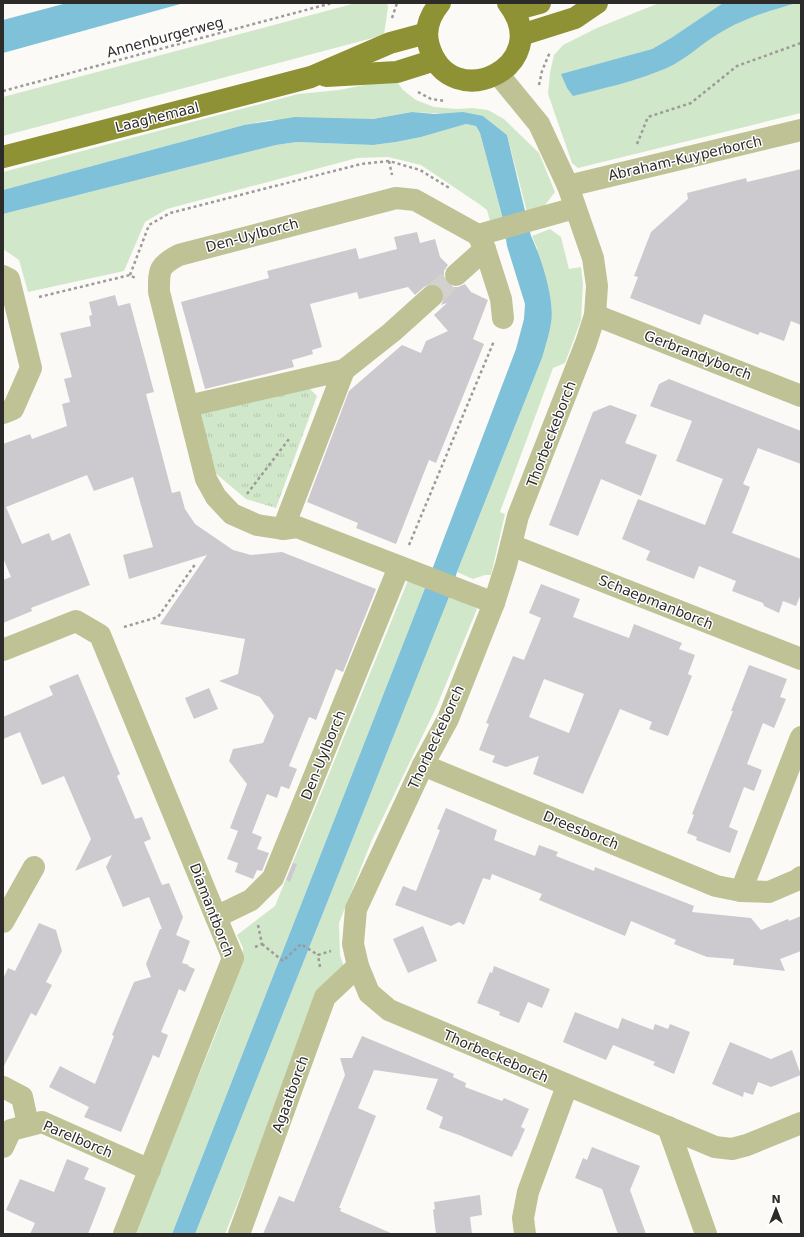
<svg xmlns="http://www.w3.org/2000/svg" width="804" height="1237" viewBox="0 0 804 1237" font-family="'DejaVu Sans',sans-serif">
<defs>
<pattern id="park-tufts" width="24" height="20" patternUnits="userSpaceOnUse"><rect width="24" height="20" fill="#d1e7ca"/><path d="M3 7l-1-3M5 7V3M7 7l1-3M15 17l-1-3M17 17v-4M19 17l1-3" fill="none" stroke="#b4c6ae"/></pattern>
</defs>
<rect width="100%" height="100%" fill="#fcfaf7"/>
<g fill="#d1e7ca">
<path d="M356,3h31l1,4 -4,28 -381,101v-39z"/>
<path d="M659,3h64l-52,35 -19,11 -90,25 11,21c32,-7 64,-14 94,-27 18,-8 33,-23 50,-34 25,-15 52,-23 80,-31h4v110l-223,55 -6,-5 -24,-69 2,-21 4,-18 9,-10 34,-17z"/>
<path d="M395,79l8,11 13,10 18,7 23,2 15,-1 16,2 16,9 35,34 16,39 -13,17 -15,3 -20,-77 -24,-19 -71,-4 -39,7 -103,1 -26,5 -241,65v-18l295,-78 41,-4z"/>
<path d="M466,124l10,2 4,7 23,86 -13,2 -3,-11 -8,-6 -58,-39 -33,-8 -31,1 -190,51 -22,13 -21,49 -96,21 -9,-32 -16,-11v-35l273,-69 21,-3 76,3 23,-3 25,-5z"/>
<path d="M550,229l11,8 8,32 12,-2 2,17 -2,36 -16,43 -12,5 -53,144 5,2 -14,61h-6l-12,4 -16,-7 85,-214 -5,-110 -5,-12z"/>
<path d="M409,578l18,5 -255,651h-38l83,-203 25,-68 1,-15 -6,-13 38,-29z"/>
<path d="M451,592l26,17 -41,99 -64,132 -33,83 1,32 7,21 -31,32 -91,226h-30z"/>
</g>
<path fill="url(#park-tufts)" d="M300,379l17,17 -41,112 -30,-9 -38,-32 -20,-62z"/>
<g fill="#7ec1d8">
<path d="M67,3h117l-181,50v-33z"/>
<path d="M723,3h74c-28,8 -55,16 -79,31 -18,11 -33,26 -51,34 -30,13 -62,20 -94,28l-6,-8 -6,-14 91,-25 19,-11z"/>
<path d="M412,112l23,2 28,-2 20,4 24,19 24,101c10,21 24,64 20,87 -2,12 -6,24 -9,35l-85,214 -6,20 -256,642h-23l255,-651 89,-234 8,-30 1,-15 -18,-58 -4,-27 -23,-86 -4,-7 -10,-2 -45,13 -25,5 -23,3 -76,-3 -21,3 -273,69v-24l241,-65 51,-8 78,2z"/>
</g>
<g fill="#cccace" fill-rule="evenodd">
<path d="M801,169v156l-10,-4 -7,20 -24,-9 -2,3 -54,-21 -4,11 -70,-27 8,-21 -4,-1 17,-44 37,-33 -1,-6 59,-15 1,4z"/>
<path d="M417,232l3,11 15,-4 5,18 8,8 -4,6v6l3,7 5,3h6l7,-3 6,8 17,8 -15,39 11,5 -48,119 -7,-3 -33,84 -40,-16 2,-5 -51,-21 42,-111 53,-46 19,8 5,-12 22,-10 -14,-16 13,-12 -6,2 3,-6v-5l-2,-6 -6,-4h-6l-6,3 -9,8 -7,-8 -49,12 -2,-7 -47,12 12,43 -10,3 1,4 -21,6 2,7 -89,22 -24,-87 88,-24 -2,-7 89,-23 3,11 38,-10 -3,-12z"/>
<path d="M115,295l3,11 12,-3 24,89 -8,2 26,99 8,-2 5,18 10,15 38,26 18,5 31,-3 94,37 -33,83 -7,-3 -20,51 -7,-3 -20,49 8,3 -8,20 -8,-3 -4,12 -10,-4 -15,39 10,4 -5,12 12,4 -7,18 -5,-1 -4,9 -18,-7 3,-9 -11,-4 11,-28 -8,-3 17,-44 -18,-23 4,-12 30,-6 11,-27 -14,-19 -41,-16 19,-7 7,-35 -85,-15 47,-69 -78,24 -6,-24 30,-8 -20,-70 -39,14 -7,-16 -81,32 16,37 27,-11 3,8 18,-8 20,52 -59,23 1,3 -29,12v-43l8,-3 -8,-19v-114l27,-10 2,5 35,-13 -5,-22 8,-2 -6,-23 8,-2 -12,-44 31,-7 -2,-10 3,-1 -3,-13z"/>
<path d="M669,379l132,52v33l-43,-16 -15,36 7,3 -18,46 69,26v35l-5,12 -13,-5 -4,12 -15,-7 -1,-3 -31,-12 4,-10 -37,-15 -5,13 -48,-19 4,-9 -28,-12 16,-40 67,26 18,-46 -47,-18 16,-40 -42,-15 9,-22z"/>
<path d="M610,405l27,10 -12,28 32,12 -16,41 -40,-17 -23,57 -29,-11 44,-113z"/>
<path d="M541,584l39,15 -7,18 56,21 5,-14 48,19 -3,6 16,6 -7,19 4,2 -24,60 -19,-7 3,-7 -32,-13 -37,85 -50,-20 6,-18 -33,11 -14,-5 3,-6 -16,-6 10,-26 -3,-1 27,-67 11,4 17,-42 -12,-5zM544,679l40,15 -15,39 -40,-16z"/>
<path d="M749,665l38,14 -7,18 6,2 -12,29 -11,-5 -16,41 15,6 -8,21 -10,-4 -15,40 9,4 -8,22 -34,-13 1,-3 -10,-4 7,-18 -2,-1 41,-103h-2z"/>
<path d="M78,674l42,100 -3,2 16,38 2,5 7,-2 9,22 -7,3 18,43 7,-2 14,34 -7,18 14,6 -8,22 7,2 -1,1 7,3 -10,23 -6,-3 -18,43 7,3 -9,23 -6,-3 -32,77 -37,-15 5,-10 -40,-20 11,-21 35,18 19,-48 -2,-1 22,-53 17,-5 -5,-13 14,-35h2l-13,-32 -26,10 -17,-40 6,-12 -37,16 16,-32 -27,-63 -22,9 -22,-53 -17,7v-22l50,-22 -4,-9z"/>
<path d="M209,688l9,21 -24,10 -9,-21z"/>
<path d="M446,808l51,22 -3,10 41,16 4,-11 19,7 -2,4 38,15 1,-4 99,39 -2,6 59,6 10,12 27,-11 1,2 12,-5v35l-21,8 5,12 -52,-6 1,-6 -27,-2 -33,-13 2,-4 -45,-19 -6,15 -86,-36 3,-6 -50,-20 -2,6 -7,-2 -19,47 -5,-3 -8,4 -56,-21 8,-19 13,5 24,-61 -3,-1z"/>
<path d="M293,863l4,1 -7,18 -4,-2z"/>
<path d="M39,923l17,7 6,21 -16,31 6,3 -16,31 -5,-3 -28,55v-89l5,-11 7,3z"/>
<path d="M423,926l14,35 -29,12 -15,-34z"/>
<path d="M494,966l56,23 -8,19 -14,-6 -9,21 -20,-8 1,-3 -23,-9 13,-31 2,1z"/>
<path d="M575,1012l43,17 4,-11 31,12 2,-6 13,5 2,-5 20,8 -16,42 -21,-9 2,-3 -42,-17 -7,15 -43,-18z"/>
<path d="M362,1036l92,38 -1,3 13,6 -1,4 37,14 2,-3 25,11 -8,18 4,2 -9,21h-1l-3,7 -53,-22 -20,-7 4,-11 -17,-8 12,-30 -64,-9 -16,38 18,8 -37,92h2l-1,3 53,23h-130l16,-38 15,6 51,-127 -5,-17h12z"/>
<path d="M730,1042l41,17 21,-9 9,25 -30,12 -13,-5 -5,13 -9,-3 -1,5 -31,-13z"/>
<path d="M592,1147l48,19 -10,24 16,44h-28l-16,-45 -27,-11 8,-20 4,2z"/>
<path d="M67,1159l22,9 -5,11 22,9 -18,46h-58l5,-11 -29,-13 14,-31 34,13z"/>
<path d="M480,1195l2,20 -12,2 2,17h-36l-3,-24 2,-1 -1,-7z"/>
</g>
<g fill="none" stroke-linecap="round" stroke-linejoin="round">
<path stroke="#d2d1ce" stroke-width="22" stroke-dasharray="22 11" stroke-linecap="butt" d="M432,296l24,-21"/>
<g stroke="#9c9b99" stroke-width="2.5" stroke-dasharray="3 3" stroke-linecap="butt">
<path d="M392,18l5,-15"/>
<path d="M539,85l3,-14 8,-19"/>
<path d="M3,91l329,-88"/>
<path d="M418,92l13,7 14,2"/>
<path d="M637,144l11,-27 43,-14 46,-37 64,-23"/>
<path d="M389,161l3,14"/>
<path d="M130,275l19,-50 21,-12 191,-49 28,-3 31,9 31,19"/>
<path d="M39,297l91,-22 5,3"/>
<path d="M247,494l42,-55"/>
<path d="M409,545l85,-204"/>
<path d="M124,627l34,-10 38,-54"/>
<path d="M262,944l21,17 18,-17 17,11"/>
<path d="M255,947l7,-3 -4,-19"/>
<path d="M320,967l-2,-12 13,-4"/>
</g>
<g stroke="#bfc295" stroke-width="22">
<path d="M498,74l41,50 29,62 25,72 4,28 -2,29 -9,28 -68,173 -12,49 -12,38 -46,116 -25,46 -67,144 -3,35 5,22 11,27 20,17 326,137 17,2 15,-4 54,-22"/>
<path d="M568,186l233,-56"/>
<path d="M478,235l97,-27"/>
<path d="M456,275l29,-26"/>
<path d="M3,276l6,3 22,89 -18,41 -10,4"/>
<path d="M595,315l206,81"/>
<path d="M344,370l48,-38 40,-36"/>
<path d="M188,406l156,-36 -61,159"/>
<path d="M511,545l290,114"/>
<path d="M494,603l-197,-76 -14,2 -26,-4 -25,-11 -16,-17 -10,-18 -47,-187c0,-22 -1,-26 20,-37l217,-57 19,2 63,35 7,14 16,50 2,19"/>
<path d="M3,650l73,-29 24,14 116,282 17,41 -109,276"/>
<path d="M423,765l293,121 25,5 28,1 28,-12 4,-3"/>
<path d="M741,891l60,-154"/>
<path d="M216,917l35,-17 22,-22 126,-311"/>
<path d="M3,922l31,-55"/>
<path d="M3,1087l19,10 6,27"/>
<path d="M668,1127l38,107"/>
<path d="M3,1147l8,-17 31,-8 108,48"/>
<path d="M239,1234l86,-237 33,-31"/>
<path d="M525,1234l-2,-16 5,-26 39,-106"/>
</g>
<g stroke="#8e9134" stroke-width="22">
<path d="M440,3c-10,12 -16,27 -11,43 21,71 128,20 79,-43"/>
<path d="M514,10l26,-7"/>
<path d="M521,35l54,-17 22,-15"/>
<path d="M326,76l71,-4 38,-12"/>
<path d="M3,157l308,-80 79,-34 37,-10"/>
</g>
</g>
<g text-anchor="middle" stroke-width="3" stroke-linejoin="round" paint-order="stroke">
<g font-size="14" fill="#2c2b2a" stroke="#fff">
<text transform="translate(165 37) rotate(-15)" y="5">Annenburgerweg</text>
<text transform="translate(157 117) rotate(-14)" y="5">Laaghemaal</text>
<text transform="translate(685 158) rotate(-13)" y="5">Abraham-Kuyperborch</text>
<text transform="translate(252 235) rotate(-15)" y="5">Den-Uylborch</text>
<text transform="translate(698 355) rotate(21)" y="5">Gerbrandyborch</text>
<text transform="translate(551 434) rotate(-69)" y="5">Thorbeckeborch</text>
<text transform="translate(656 602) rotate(22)" y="5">Schaepmanborch</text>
<text transform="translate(436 737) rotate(-65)" y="5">Thorbeckeborch</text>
<text transform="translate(323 755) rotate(-68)" y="5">Den-Uylborch</text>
<text transform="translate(581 830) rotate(22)" y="5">Dreesborch</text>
<text transform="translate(212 910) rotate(69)" y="5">Diamantborch</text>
<text transform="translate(496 1056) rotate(23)" y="5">Thorbeckeborch</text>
<text transform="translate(290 1094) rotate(-70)" y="5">Agaatborch</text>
<text transform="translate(78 1139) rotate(23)" y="5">Parelborch</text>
</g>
</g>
<rect width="804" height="1237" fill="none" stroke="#2c2b2a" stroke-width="8"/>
<g transform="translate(776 1209)" stroke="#ffffff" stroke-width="3" paint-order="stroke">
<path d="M0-3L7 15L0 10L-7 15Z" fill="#2c2b2a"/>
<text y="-6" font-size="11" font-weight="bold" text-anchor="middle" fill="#2c2b2a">N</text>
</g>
</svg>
